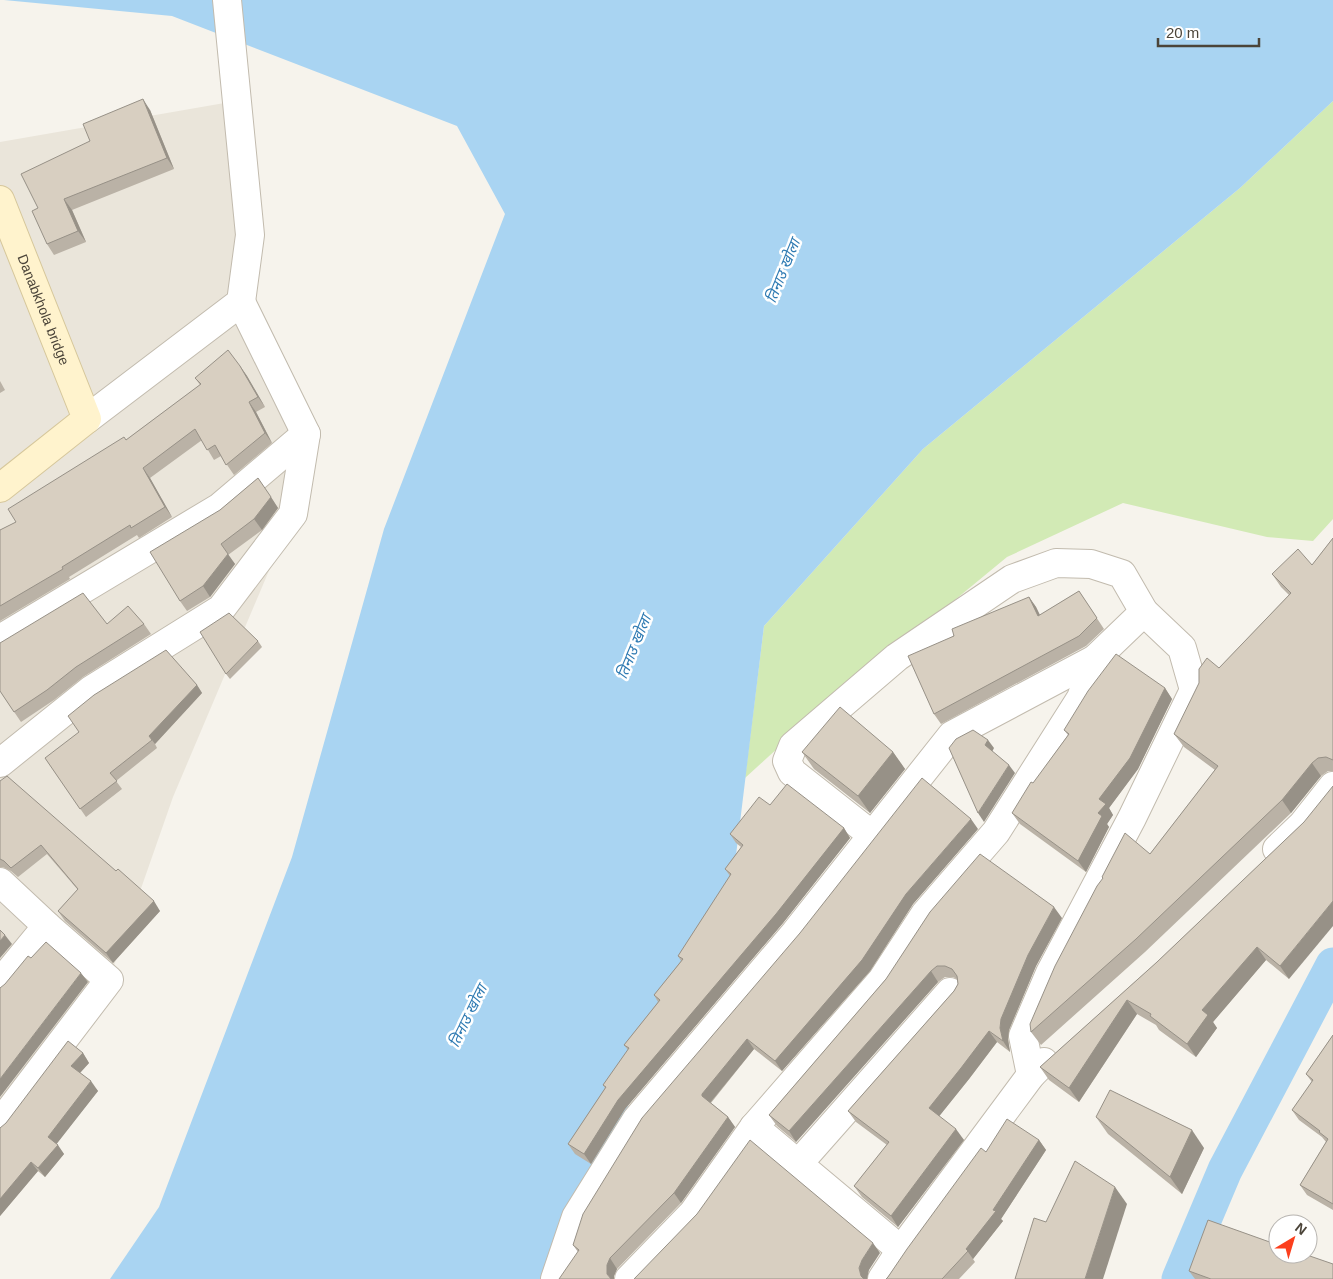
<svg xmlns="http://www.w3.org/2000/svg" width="1333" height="1279" viewBox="0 0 1333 1279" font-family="Helvetica,'Noto Sans Devanagari',sans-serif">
<rect width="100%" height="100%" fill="#f6f3ec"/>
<path fill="#eae5da" d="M236,101l5,201 65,132 -13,80 -120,283 -64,183 -109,143v-981z"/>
<path fill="#d2eab5" d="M1333,101v418l-20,22 -46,-4 -144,-34 -116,54 -205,169 -57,52 19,-152 159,-177 317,-261z"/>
<path fill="#a9d4f2" d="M4,0h1329v101l-93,87 -317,261 -159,177 -32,262 -148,310 -44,81h-430l49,-72 133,-350 92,-328 121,-315 -48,-88 -285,-110z"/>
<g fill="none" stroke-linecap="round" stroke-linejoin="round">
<path stroke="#a9d4f2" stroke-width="35" d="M1179,1279l46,-109 108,-205"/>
<g stroke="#c2bbae" stroke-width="30">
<g id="street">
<path d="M87,419l154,-117 9,-67 -23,-235"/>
<path d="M0,639l220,-132 86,-73"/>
<path d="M0,763l91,-73 130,-81 72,-95 13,-80 -65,-132"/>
<path d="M872,835l-80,-63 -5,-11 6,-15 104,-89 115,-78 44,-16 35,1 31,10 22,38 38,36 12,42 -62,128 -82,155 -27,63 8,39"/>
<path d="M1277,849l26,-25 30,-38"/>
<path d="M0,882l47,44 -47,57"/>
<path d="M0,1123l109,-143 -62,-54"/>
<path d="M754,1127l147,123"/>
<path d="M798,1164l152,-172"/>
<path d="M555,1279l21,-62 61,-98 158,-186 157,-198 143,-76 49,-47"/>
<path d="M629,1279l64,-66 61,-86 128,-147 43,-66 71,-82 85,-134 14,-39"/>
<path d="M882,1279l19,-29 130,-175 13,-13"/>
</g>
</g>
<g stroke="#d6c79b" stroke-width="30">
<g id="secondary">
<path id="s1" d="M0,200l87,219 -87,69"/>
</g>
</g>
<use href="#street" stroke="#fff" stroke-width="28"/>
<use href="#secondary" stroke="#fff3cd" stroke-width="28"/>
</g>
<g fill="#bab2a6">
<path d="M150,110l24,59 -102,41 14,32 -32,13 -7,-11 -9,-36 52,-67z"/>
<path d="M240,366l7,10 18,31 -9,5 16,31 -38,32 -13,-19 -7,4 -12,-20 -52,38 22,39 -33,21 -2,-3 -68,42 1,2 -70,42v-91l16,-8 184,-137 -5,-7z"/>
<path d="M0,381l5,9 -5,3z"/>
<path d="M258,478l20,30 -16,22 -34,25 7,9 -25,33 -23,14 -7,-10 40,-91z"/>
<path d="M1333,538v233h-5l-7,5 -30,37 -146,139 -104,93 -10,-13 119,-178 65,-84 -31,-23 -10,-13 45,-66 70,-73 -8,-8 -9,-13 40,-9z"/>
<path d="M1079,591l25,38 -18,17 -145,78 -7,-10 20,-78 75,-39 7,10 4,8z"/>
<path d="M107,624h37l7,10 -68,43 -29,23 -33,22 -21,-31z"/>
<path d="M258,641l4,6 -32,32 -4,-5z"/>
<path d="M197,685l5,8 -47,51 2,4 -41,33 6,8 -36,28 -41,-59z"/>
<path d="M1165,688l7,11 -34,70 -29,39 4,7 -6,9 2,3 -23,45 -66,-48 -8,-11 56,-78 -4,-5z"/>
<path d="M802,752h91l12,17 -35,44 -56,-44z"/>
<path d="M0,781l160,130 -47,52 -48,-42 -7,-10 20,-21 -31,-36 -29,23 -7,-6 -8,-4h-3z"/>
<path d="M770,805l74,23 6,10 -67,85 -158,186 -34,55 -16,-10 -7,-10 37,-56 -2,-3 25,-35 -4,-5 34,-43 -4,-7 27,-34 -3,-5 52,-80 -5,-7 16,-22 -5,-4 -6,-9z"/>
<path d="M1304,822l-15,157 -23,-19 -53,62 4,6 -21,29 -37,-27 -3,-5 -19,-11 -58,88 -30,-22 -9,-13 117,-105z"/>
<path d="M978,829l-65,75 -43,67 -88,100 -28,-22 -43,54 17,14 7,10 -54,76 -64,66 -3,7 -36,-24 -5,-7 69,-127z"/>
<path d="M1062,918l-26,48 -27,64 -1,9 2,13 -13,-10 -28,37 -30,37 25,24 -66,87 -36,-30 -8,-11 33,-41 -31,-23 -8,-11 106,-120 4,-7 -1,-5 -4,-2h-8l-7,5 -142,160 -19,-16 -8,-11 117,-136z"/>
<path d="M1333,1035v175l-26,-15 -7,-10 26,-43 -4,-5 -23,-17 -7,-10 20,-28 -6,-8z"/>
<path d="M83,1053l6,10 -9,10 18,18 -42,53 8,10 -19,23 -7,-6 -38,45 6,-93z"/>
<path d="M1096,1117l108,31 -22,46 -74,-60z"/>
<path d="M1039,1140l7,10 -45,69 2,2 -30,38 2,3 -16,17h-73l100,-127z"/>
<path d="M1189,1271l144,8h-138z"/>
</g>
<g fill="#979187">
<path d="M143,99l7,11 24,59 -7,-11z"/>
<path d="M64,199l8,11 14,32 -8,-11z"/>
<path d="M240,366l7,10 18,31 -7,-10z"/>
<path d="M249,402l7,10 16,31 -7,-10z"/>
<path d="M143,468l7,10 22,39 -7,-10z"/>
<path d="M271,497l7,11 -16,22 -8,-11z"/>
<path d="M228,554l7,10 -25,33 -7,-11z"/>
<path d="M1029,597l7,10 9,19 -7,-10z"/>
<path d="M197,685l5,8 -47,51 -6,-8z"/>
<path d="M1165,688l7,11 -34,70 -29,39 4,7 -6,9 2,3 -23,45 -8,-11 20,-48 1,-14z"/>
<path d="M988,740l6,8 -3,6 -6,-9z"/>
<path d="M893,752l12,17 -35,44 -12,-17z"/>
<path d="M1312,763l9,13 -30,37 -9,-13z"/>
<path d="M1009,765l6,8 -31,49 -6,-9z"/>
<path d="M971,819l7,10 -65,75 -43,67 -88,100 -7,-10 131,-167z"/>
<path d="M844,828l6,10 -67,85 -158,186 -34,55 -7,-10 34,-54z"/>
<path d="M154,901l6,10 -47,52 -7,-10z"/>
<path d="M1333,901v25l-44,53 -9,-13z"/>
<path d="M1054,907l8,11 -26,48 -27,64 -1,9 2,13 -7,-11 -3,-13 1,-9 27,-64z"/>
<path d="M5,935l7,9 -12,14v-17z"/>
<path d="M1257,947l9,13 -53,62 4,6 -21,29 -9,-13 15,-34z"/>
<path d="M931,971l7,11 -142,160 -7,-11z"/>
<path d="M81,973l7,9 -88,115v-18z"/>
<path d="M1127,1000l10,14 -58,88 -10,-14z"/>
<path d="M989,1031l8,11 -28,37 -32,40 -8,-11z"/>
<path d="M747,1039l7,10 -45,55 -7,-8v-2z"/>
<path d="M83,1053l6,10 -11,12 -7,-9z"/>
<path d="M91,1081l7,10 -43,55 -7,-9z"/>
<path d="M728,1117l7,10 -54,76 -7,-10z"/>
<path d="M956,1129l8,11 -66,87 -7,-11z"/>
<path d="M1192,1130l12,18 -22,46 -12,-17z"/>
<path d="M1039,1140l7,10 -45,69 2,2 -30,38 -7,-10 27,-39z"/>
<path d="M58,1145l6,9 -19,23 -7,-9z"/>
<path d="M31,1162l7,9 -38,45v-17z"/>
<path d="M1115,1187l12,17 -24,75h-18z"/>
<path d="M873,1243l7,10 -11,17 -2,9h-4l-2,-3 -2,-8 3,-8z"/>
<path d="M610,1258l7,11 -3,7v3h-3l-4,-5v-9z"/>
</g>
<g fill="#d8cfc1" stroke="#979187">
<path d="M143,99l24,59 -103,41 14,32 -31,13 -15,-33 6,-3 -17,-34 69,-33 -7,-17z"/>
<path d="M228,350l12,16 18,31 -9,5 16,31 -39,32 -11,-20 -8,5 -12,-21 -52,39 22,39 -34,21 -1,-3 -68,42 1,2 -63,37v-76l16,-8 -8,-13 116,-72 2,3 75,-56 -6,-6z"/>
<path d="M258,478l13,19 -17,22 -33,25 7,10 -25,32 -23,15 -30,-49 70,-42z"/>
<path d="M1333,538v222l-7,-3 -8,1 -6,5 -30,37 -146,139 -105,93 -1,-8 25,-58 42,-80 6,-8 -1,-1 23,-44 25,21 68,-88 -44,-32 25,-51v-14l8,-11 12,10 72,-75 -19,-19 26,-25 14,16z"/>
<path d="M1079,591l18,27 -18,18 -145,78 -26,-58 46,-20 -2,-7 77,-32 9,19z"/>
<path d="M83,593l24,31 21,-18 16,18 -68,43 -29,23 -33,22 -14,-21v-48z"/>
<path d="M229,613l29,28 -32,33 -26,-42z"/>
<path d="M166,650l31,35 -48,51 3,4 -42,33 7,8 -37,28 -35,-51 34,-26 -11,-16 26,-21z"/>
<path d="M1116,654l49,34 -35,70 -31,41 7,5 -8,9 4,3 -24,45 -66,-48 19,-31 2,1 36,-49 -5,-4 24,-39z"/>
<path d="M840,707l53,45 -35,44 -56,-44z"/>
<path d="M973,730l15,10 -3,5 24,20 -31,48 -29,-65 7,-9z"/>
<path d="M7,776l109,95 2,-2 36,32 -48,52 -48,-42 20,-22 -37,-44 -30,23 -7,-7 -4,-2v-78z"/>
<path d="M922,778l49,41 -65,75 -44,66 -87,101 -28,-22 -45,55v2l26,21 -54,76 -64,65 -3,7v9l4,5h-52l20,-29 -6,-5 10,-31 59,-96 158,-185z"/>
<path d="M787,784l57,44 -68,86 -158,186 -34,54 -16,-10 38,-57 -3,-2 26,-37 -5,-3 36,-45 -6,-5 29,-36 -5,-3 53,-82 -6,-5 18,-24 -13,-11 29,-37 11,8z"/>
<path d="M1333,786v115l-53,65 -23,-19 -55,63 6,5 -21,29 -37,-28 1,-2 -24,-14 -58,88 -29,-21 117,-105 147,-140z"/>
<path d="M980,854l74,53 -26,48 -27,64 -1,9 3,13 -14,-10 -28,37 -32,40 27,21 -65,87 -37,-30 35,-44 -41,-31 106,-120 4,-7 -1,-8 -5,-7 -7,-3h-8l-6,5 -142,160 -20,-16 117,-136 44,-67z"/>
<path d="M0,930l5,5 -5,6z"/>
<path d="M46,942l35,31 -81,106v-91l5,-4 23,-28 3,2z"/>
<path d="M1333,1035v169l-33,-19 28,-46 -9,-7 1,-1 -28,-21 21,-30 -7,-6z"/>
<path d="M68,1041l15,12 -12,13 20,15 -43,56 10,8 -20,23 -7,-6 -31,37v-71l6,-5z"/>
<path d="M1110,1090l82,40 -22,47 -74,-60z"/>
<path d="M1007,1119l32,21 -46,70 3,1 -30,38 2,2 -26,28h-56l2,-2 19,-28 74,-101 5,4z"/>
<path d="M750,1140l123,103 -11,17 -3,8 2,8 3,3h-230l63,-65z"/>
<path d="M1075,1161l40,26 -30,92h-70l19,-61 12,4z"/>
<path d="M1208,1220l70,25v9h26l29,10v15h-122l-22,-8z"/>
</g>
<g text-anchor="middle" stroke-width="5" stroke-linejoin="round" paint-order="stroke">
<g font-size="14" fill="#4b4439" stroke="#fff">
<text dy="5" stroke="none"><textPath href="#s1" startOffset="118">Danabkhola bridge</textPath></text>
</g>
<g font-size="15" font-style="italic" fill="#2e7ab2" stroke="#fff">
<text transform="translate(783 271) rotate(-68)" y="5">तिनाउ खोला</text>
<text transform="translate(634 647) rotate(-68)" y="5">तिनाउ खोला</text>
<text transform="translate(468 1016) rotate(-64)" y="5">तिनाउ खोला</text>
</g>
</g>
<g transform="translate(1293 1239) rotate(38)"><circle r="24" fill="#ffffff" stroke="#b7b4b0"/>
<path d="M0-4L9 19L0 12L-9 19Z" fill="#fc3f1d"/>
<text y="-8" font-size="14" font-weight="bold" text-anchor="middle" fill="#4b4439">N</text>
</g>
<path d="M1158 38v8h101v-8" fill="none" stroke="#4b4439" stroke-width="2.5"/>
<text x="1166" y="38" font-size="15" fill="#4b4439" stroke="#ffffff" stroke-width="4" paint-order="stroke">20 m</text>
</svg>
